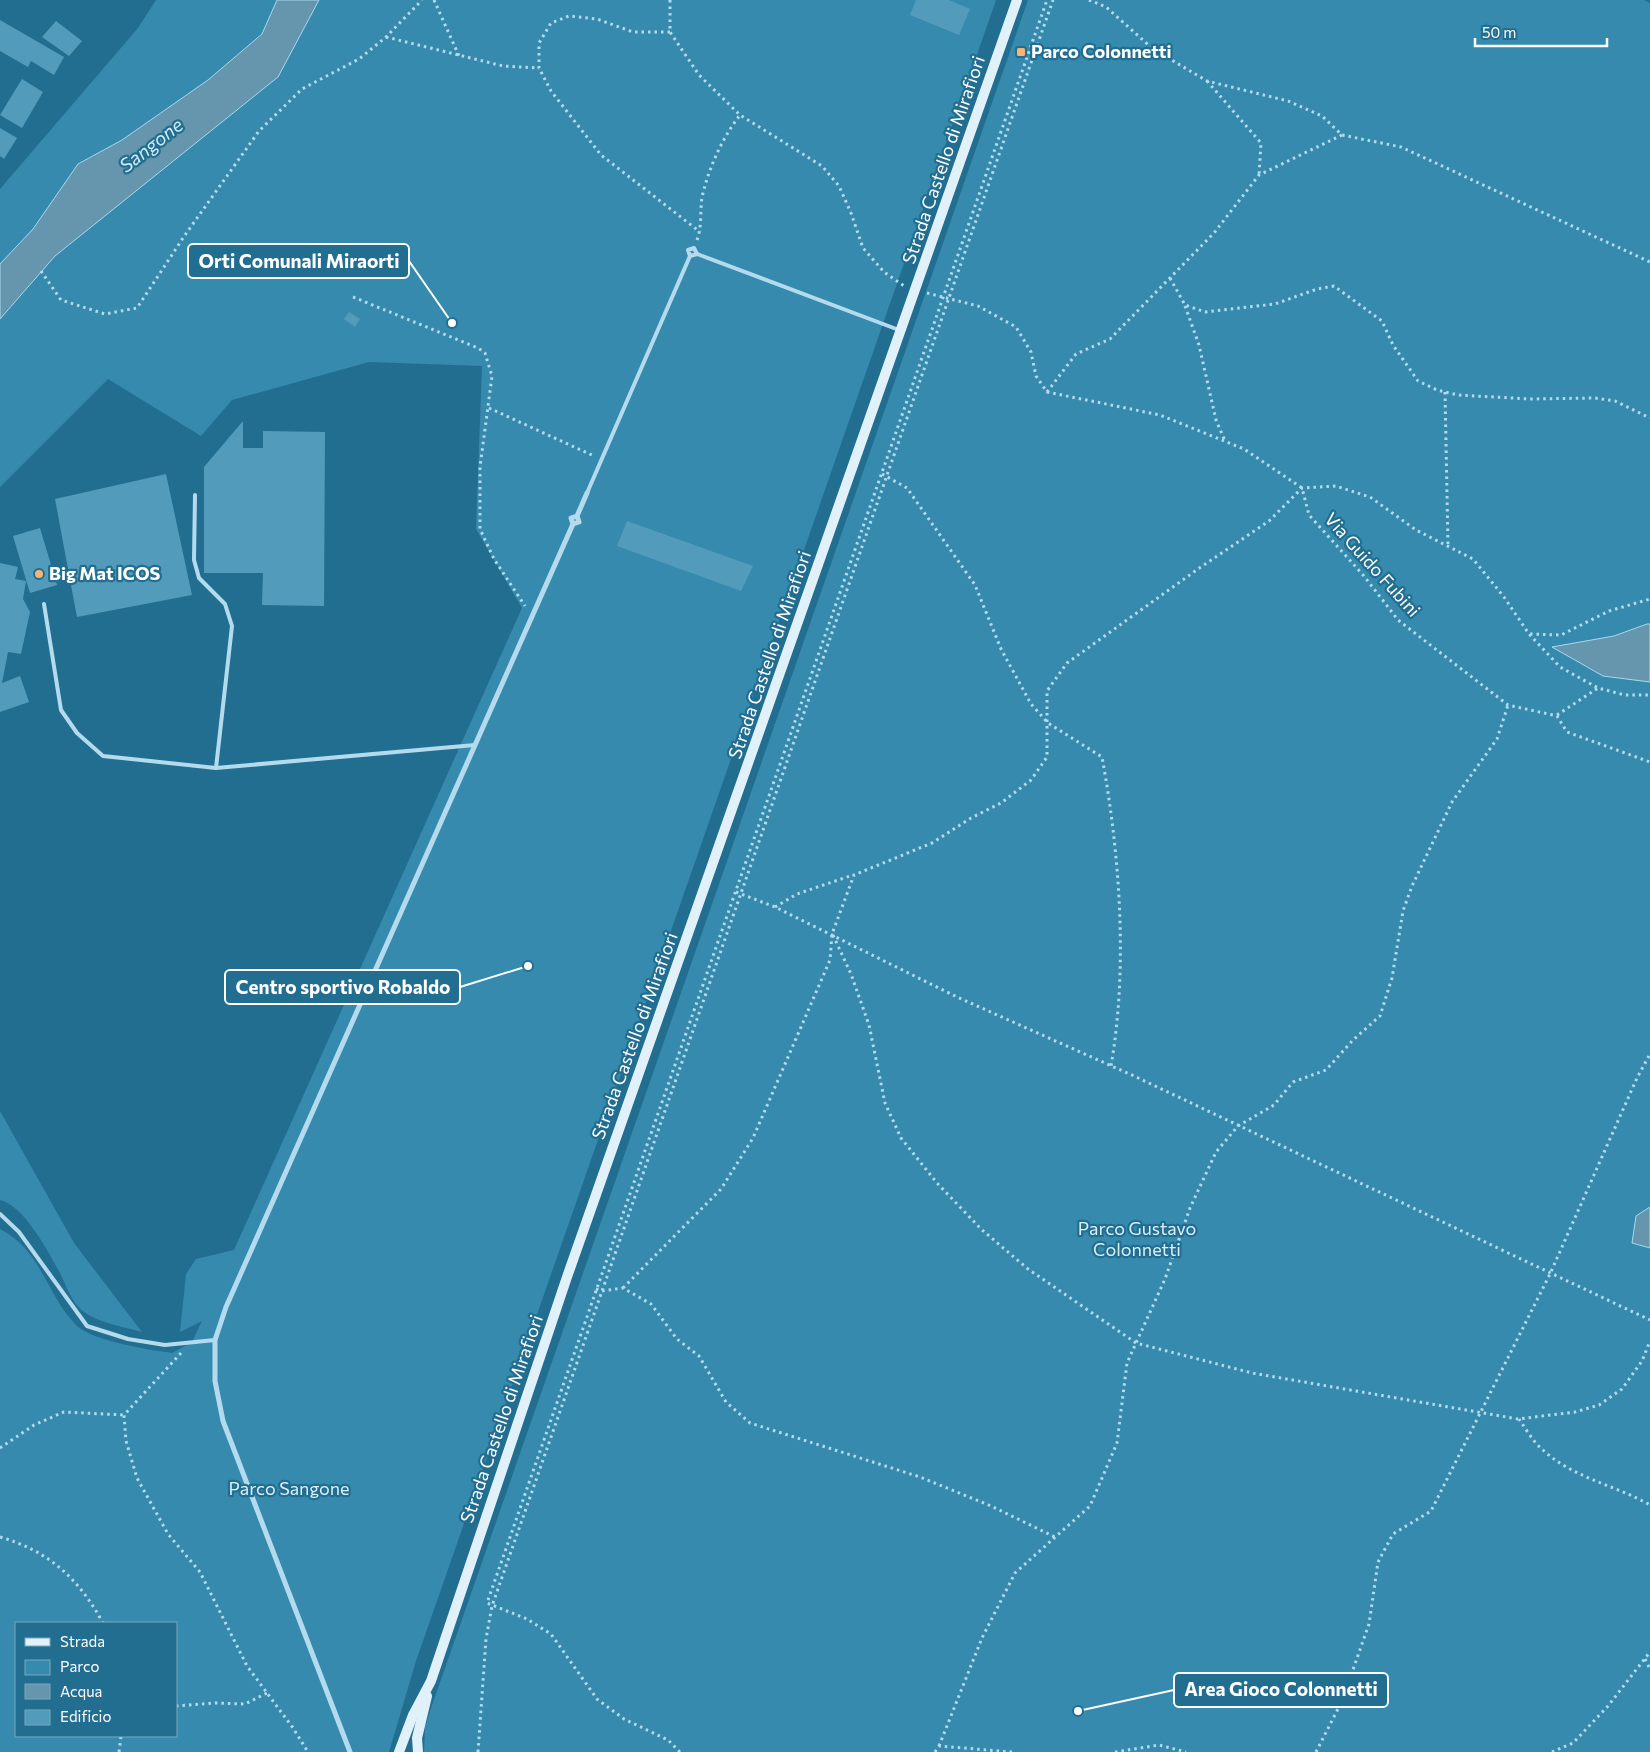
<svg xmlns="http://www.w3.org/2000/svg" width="1650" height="1752" viewBox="0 0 1650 1752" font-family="Commissioner,sans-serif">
<rect width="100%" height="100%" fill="#226e91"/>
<g fill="#368aae" fill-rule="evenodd">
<path d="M156,0h121l-15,34 -54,46 -86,60 -44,24 -45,65 -33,35v-75l138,-161z"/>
<path d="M319,0h677l-580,1661 -27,91h-389v-523c42,21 47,68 77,97 16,15 73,24 95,27l20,-11 10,-21 -22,11 6,-58 10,-15 38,-9 288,-642 -46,-79 6,-163 -113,-4 -137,38 -31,36 -93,-57 -108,108v-168l54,-63 224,-179zM16,1623h160v113h-160z"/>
<path d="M1028,0h616l6,3v1749h-1226l1,-24 5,-17z"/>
<path d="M0,1111l74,132 68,89c-20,-6 -53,-10 -66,-28 -7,-9 -11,-21 -16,-31 -11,-20 -36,-68 -60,-73z"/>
</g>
<g fill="#6596ad" stroke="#a8d9ee">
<path d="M277,0h42l-41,77 -223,179 -55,63v-55l33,-35 45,-65 44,-24 86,-60 54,-46z"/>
<path d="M1647,624h3v58l-47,-6 -51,-29 62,-11z"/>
<path d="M1650,1207v41l-18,-5 4,-27z"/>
</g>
<g fill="#539bbb">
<path d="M916,0h33l21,9 -11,26 -49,-20z"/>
<path d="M0,20l64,37 -10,18 -23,-14 -3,6 -28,-16z"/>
<path d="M56,21l26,20 -13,15 -27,-19z"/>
<path d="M22,79l21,13 -21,36 -22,-13z"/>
<path d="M0,128l17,10 -13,21 -4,-3z"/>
<path d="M349,312l11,7 -5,8 -11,-8z"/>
<path d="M243,421v27h20v-17l62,1 -1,174 -62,-1 1,-32h-59v-106z"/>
<path d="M166,474l26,121 -115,22 -22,-118z"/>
<path d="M627,521l126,45 -12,25 -124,-45z"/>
<path d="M40,528l17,57 -27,8 -17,-57z"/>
<path d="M0,563l18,4 -3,12 11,2 -3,18 7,13 -9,42 -13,-2 -6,31 18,-7 9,26 -29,10z"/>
</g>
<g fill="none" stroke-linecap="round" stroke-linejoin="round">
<g stroke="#b4dbed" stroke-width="3" stroke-dasharray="2.5 4" stroke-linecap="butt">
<path d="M434,0l25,56"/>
<path d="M670,0v32l29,43 41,40 82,51 17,20 12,27 12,35 21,24 20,14"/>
<path d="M1089,0l17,7 47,42 54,32 81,20 34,15 20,19 59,12 249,115"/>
<path d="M670,32h-37l-36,-13 -28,-3 -18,7 -12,20v25l12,23 50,64 99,77"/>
<path d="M386,37l117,29 36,2"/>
<path d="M1207,81l54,62 -2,32"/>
<path d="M697,240c6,-16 2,-32 6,-47 7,-28 20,-56 37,-78"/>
<path d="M41,271l20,29 44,14 32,-6 48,-73 74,-104 43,-42 57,-30 27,-22 36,-37"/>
<path d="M1170,278l15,27 20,7 70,-8 42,-15 17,-3 48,35 11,24 25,36 19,9 21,5 72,4 65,-1 20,3 35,17"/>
<path d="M927,293l51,13 38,21 15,25 5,24 11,16 113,23 84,34 58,39 7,27 55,61 34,44 110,85 49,11 10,16 83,30"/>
<path d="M353,297l125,51 7,5 7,23 -12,91v62l14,30 31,47"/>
<path d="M1185,306l14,39 17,75 9,21"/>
<path d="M1047,392l29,-38 34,-15 104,-106 45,-58 83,-40"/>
<path d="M1445,392l3,154"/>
<path d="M489,408l105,48"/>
<path d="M882,474l25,14 68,97 26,64 30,55 17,19 54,34c18,98 26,211 9,309"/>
<path d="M1530,634l31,1 48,-24 41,-12"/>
<path d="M1557,715l41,-27"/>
<path d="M736,892l39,15 182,90 177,79 516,244"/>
<path d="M775,907l22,-13 56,-19"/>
<path d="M833,935l18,39 18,51 16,78 16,35 36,45 44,46 47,40 108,74 116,30 266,46 57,-7 24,-7 23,-16 20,-28 8,-20"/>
<path d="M623,1288l98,-99 32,-51 77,-178 2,-26 22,-59 78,-32 39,-25 30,-15 30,-23 16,-23v-66l20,-28 131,-94 71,-48 33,-33 34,-2 34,11 46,33 57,29 31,38 25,37 31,33 38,21 27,7h25"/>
<path d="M596,1289l6,2 21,-3 28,16 26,35 22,17 27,46 24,21 170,54 71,29 64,31"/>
<path d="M181,1353l-57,62 2,26 11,37 31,56 32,38 47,94 46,62 15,24"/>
<path d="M1519,1419c7,10 14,23 24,31 30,28 72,35 107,55"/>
<path d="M0,1448l34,-23 30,-13 60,3"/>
<path d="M0,1537c49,14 79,42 103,86"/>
<path d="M1645,1659l5,10"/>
<path d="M176,1706l39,-3 30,1 22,-11"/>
<path d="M939,1746l43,-108 33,-65 75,-67 27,-63 10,-80 38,-84 25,-71 26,-56 22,-26 36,-21 19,-23 33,-12 27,-30 27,-24 12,-38 11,-67 9,-25 40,-84 45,-63 11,-34"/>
<path d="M119,1752l2,-16"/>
<path d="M478,1752l8,-113 6,-33 561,-1606"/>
<path d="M680,1752l-12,-12 -44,-21 -27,-20 -46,-65 -24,-15 -40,-16 560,-1603"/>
<path d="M935,1752l4,-6 73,6"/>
<path d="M1115,1752l44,-7 27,7"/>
<path d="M1316,1752l26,-51 27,-77 9,-62 15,-28 38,-23 119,-237 87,-196 13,-24"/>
<path d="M1552,1752l21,-9 35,-37 42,-54"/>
</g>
<g stroke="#b4dbed" stroke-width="4">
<path d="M697,254l202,76"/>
<path d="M587,493l103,-237 -2,-6 6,-2 3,6 -7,2"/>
<path d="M195,495l-1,65 5,18 26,26 7,22 -16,142"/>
<path d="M44,604l17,106 16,23 26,23 113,12 259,-23"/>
<path d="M0,1214l19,18 68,94 41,13 37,6 50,-5"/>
</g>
<g stroke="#b4dbed" stroke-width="5">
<path d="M573,524l6,-2 -2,-6"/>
<path d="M350,1752l-127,-331 -8,-40v-41l11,-33 347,-783 -2,-6 6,-2 10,-23"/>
</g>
<g stroke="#e0f1fa" stroke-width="10">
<path d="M399,1752l14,-37 18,-34 136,-404 450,-1277"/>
<path d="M418,1752l-1,-14 10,-42"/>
</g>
</g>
<g fill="#f8b376" stroke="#226e91" stroke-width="2">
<rect x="1016" y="47" width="10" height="10" rx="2.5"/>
<circle cx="39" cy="574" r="5"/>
</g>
<g text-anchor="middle" stroke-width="4.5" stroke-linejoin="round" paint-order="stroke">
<g font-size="18" font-weight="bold" fill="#fff" stroke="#226e91" text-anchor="start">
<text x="1031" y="58">Parco Colonnetti</text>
<text x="49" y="580">Big Mat ICOS</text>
</g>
<g font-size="18" fill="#fff" stroke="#226e91">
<text transform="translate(944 160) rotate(-71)" y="6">Strada Castello di Mirafiori</text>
<text transform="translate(1372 565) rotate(48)" y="6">Via Guido Fubini</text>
<text transform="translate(770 655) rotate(-71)" y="6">Strada Castello di Mirafiori</text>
<text transform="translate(635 1036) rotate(-70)" y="6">Strada Castello di Mirafiori</text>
<text transform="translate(502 1419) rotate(-71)" y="6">Strada Castello di Mirafiori</text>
</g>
<g font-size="18" fill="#d9f0f9" stroke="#226e91">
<text x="1137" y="1235">Parco Gustavo<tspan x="1137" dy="21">Colonnetti</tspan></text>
<text x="289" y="1495">Parco Sangone</text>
</g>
<g font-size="19" font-style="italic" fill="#d0ebf6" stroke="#226e91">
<text transform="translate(151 145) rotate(-38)" y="7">Sangone</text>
</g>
</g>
<path fill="none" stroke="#fff" stroke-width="2" d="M452 323L409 261M528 966L460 987M1078 1711L1174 1690"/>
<g fill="#fff" stroke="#226e91" stroke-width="2">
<circle cx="452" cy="323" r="5"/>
<circle cx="528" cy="966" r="5"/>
<circle cx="1078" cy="1711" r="5"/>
</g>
<g fill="#226e91" stroke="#fff" stroke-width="2">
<rect x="188" y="244" width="221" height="34" rx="5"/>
<rect x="225" y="970" width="235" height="34" rx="5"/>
<rect x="1174" y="1673" width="214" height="34" rx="5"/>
</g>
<g font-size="19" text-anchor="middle" font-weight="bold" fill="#fff">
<text x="299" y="268">Orti Comunali Miraorti</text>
<text x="343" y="994">Centro sportivo Robaldo</text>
<text x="1281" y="1696">Area Gioco Colonnetti</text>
</g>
<rect x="15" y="1622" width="162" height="115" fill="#226e91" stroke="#7aa8bd"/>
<rect x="25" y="1638" width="25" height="8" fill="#e0f1fa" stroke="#7aa8bd"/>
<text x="60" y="1647" font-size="15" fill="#ffffff">Strada</text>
<rect x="25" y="1660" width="25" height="15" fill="#368aae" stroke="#7aa8bd"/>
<text x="60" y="1672" font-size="15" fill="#ffffff">Parco</text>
<rect x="25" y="1684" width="25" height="15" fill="#6596ad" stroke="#7aa8bd"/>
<text x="60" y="1697" font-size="15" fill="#ffffff">Acqua</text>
<rect x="25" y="1710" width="25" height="15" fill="#539bbb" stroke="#7aa8bd"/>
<text x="60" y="1722" font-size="15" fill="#ffffff">Edificio</text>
<path d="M1475 38v8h132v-8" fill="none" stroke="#ffffff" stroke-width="2.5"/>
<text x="1482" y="38" font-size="15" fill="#ffffff" stroke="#226e91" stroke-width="4" paint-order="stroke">50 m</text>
</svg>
